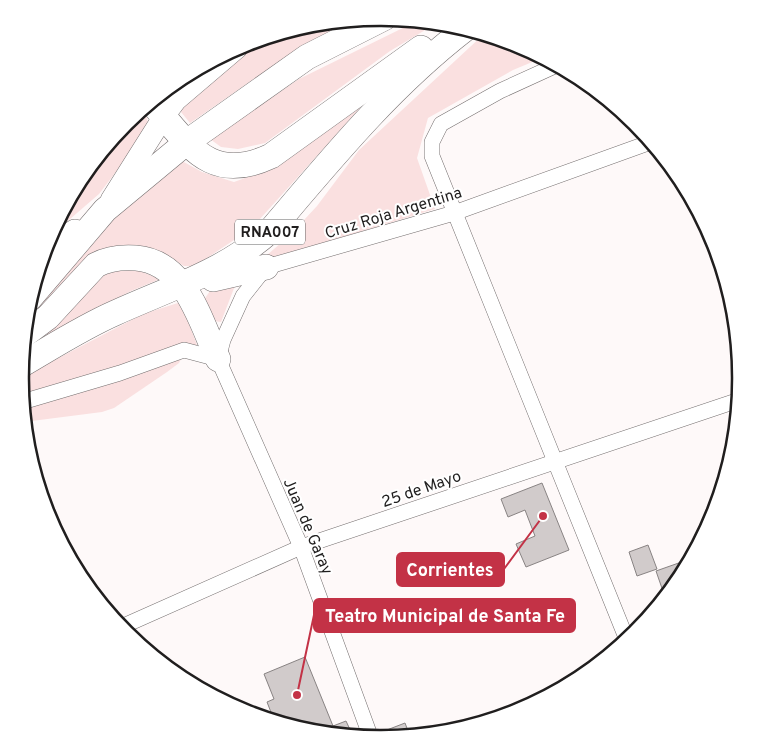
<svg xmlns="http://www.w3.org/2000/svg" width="761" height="756" viewBox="0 0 761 756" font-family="Overpass,sans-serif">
<rect width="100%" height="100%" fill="#fef9f9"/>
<g fill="#fae0e0">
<path d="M362,19l-79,40 -93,64 -13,-16 82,-67 51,-16z"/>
<path d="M417,21l20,2 -47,28 -125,92 -27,6 -17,-2 -11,-8 89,-60z"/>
<path d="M484,34l35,11 23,13 -29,12 -85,48 -11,40 18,51 -177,54 32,-28 27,-29 42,-56z"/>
<path d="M361,107l-102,113 -19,16 -45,30h-11l-18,-11 -32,-10 -30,7 -61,56 -17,12v-4l87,-99 69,-56 20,11 32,10 41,-15z"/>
<path d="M144,109l4,14 -7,16 -42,55 -51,44 33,-61 43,-52z"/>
<path d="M132,268l28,11 -29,12 -99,53 64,-65 15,-8z"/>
<path d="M236,283l-15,39 -8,-1 -12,-17 9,-13z"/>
<path d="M181,302l16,43 -14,1 -161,51 -2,-19 123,-64z"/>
<path d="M184,353l-5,10 -12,9 -53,36 -12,4 -78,10 -1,-13z"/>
</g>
<g fill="#d1cbcb" stroke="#888383">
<path d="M542,483l27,67 -43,17 -10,-23 19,-8 -10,-26 -17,7 -7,-18z"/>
<path d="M648,545l9,24 -20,7 -8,-24z"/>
<path d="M690,559l-10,20 -15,18 -9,-26z"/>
<path d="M305,657l28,69 13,-5 7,15 -43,-4 -36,-12 -7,-18 7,-3 -10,-25z"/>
<path d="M405,723l5,13 -30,2 -1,-5z"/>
</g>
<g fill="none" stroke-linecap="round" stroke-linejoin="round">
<g stroke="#746f6f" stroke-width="16">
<g id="minor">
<path d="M557,65l-57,26 -59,33 -9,18v14l195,484"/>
<path d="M218,359l5,-19 20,-44 23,-29 188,-54 197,-71"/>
<path d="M218,359l83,188 70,191"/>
<path d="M22,402l98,-29 64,-23 34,9"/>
<path d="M121,627l180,-80 438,-147"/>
</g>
</g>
<g stroke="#746f6f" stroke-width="22">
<path id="secondary" d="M111,200l53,-84 12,-16 61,-52"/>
</g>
<g stroke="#746f6f" stroke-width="26">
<g id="trunk">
<path d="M151,102c38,42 58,83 120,54l150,-108"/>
<path d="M43,254l32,-22"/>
<path d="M213,279l53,-12"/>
<path d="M30,298l75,-88 82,-68 120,-85 77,-39"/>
<path d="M24,335l24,-18 48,-52c13,-7 26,-8 40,-7 50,4 64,63 82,101"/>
<path d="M21,365c31,-18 62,-38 94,-52 55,-25 109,-41 155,-82 62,-73 119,-143 195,-202"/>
</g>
</g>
<use href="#minor" stroke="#fff" stroke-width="15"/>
<use href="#secondary" stroke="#fff" stroke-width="21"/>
<use href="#trunk" stroke="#fff" stroke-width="25"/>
</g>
<g text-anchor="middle" stroke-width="4" stroke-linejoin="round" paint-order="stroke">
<rect fill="#fff" stroke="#636262" stroke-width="1" x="235" y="219.5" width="70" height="25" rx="4"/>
<g font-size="15" font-weight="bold" fill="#201e1e">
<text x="270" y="237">RNA007</text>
</g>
<g font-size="16" fill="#201e1e" stroke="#fff">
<text transform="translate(393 212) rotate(-17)" y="6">Cruz Roja Argentina</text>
<text transform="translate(421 488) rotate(-19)" y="6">25 de Mayo</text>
<text transform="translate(309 526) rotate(67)" y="6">Juan de Garay</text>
</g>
</g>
<path d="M0 0H761V756H0ZM380 26H381A351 351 0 0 1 732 377V379A351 351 0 0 1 381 730H380A351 351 0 0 1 29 379V377A351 351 0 0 1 380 26Z" fill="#fff" fill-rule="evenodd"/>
<path fill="none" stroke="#201e1e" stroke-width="2.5" d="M380 26H381A351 351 0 0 1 732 377V379A351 351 0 0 1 381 730H380A351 351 0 0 1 29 379V377A351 351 0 0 1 380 26Z"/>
<path fill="none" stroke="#c33246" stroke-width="2" d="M543 516L504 569M297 695L314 615"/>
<g fill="#c33246" stroke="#fff" stroke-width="2">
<circle cx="543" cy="516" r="5"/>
<circle cx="297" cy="695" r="5"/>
</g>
<g fill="#c33246" stroke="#c33246" stroke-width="2">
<rect x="397" y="553" width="107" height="33" rx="5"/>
<rect x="314" y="599" width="261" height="33" rx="5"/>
</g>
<g font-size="18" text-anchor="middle" font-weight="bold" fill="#fff">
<text x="450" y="576">Corrientes</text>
<text x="445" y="622">Teatro Municipal de Santa Fe</text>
</g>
</svg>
